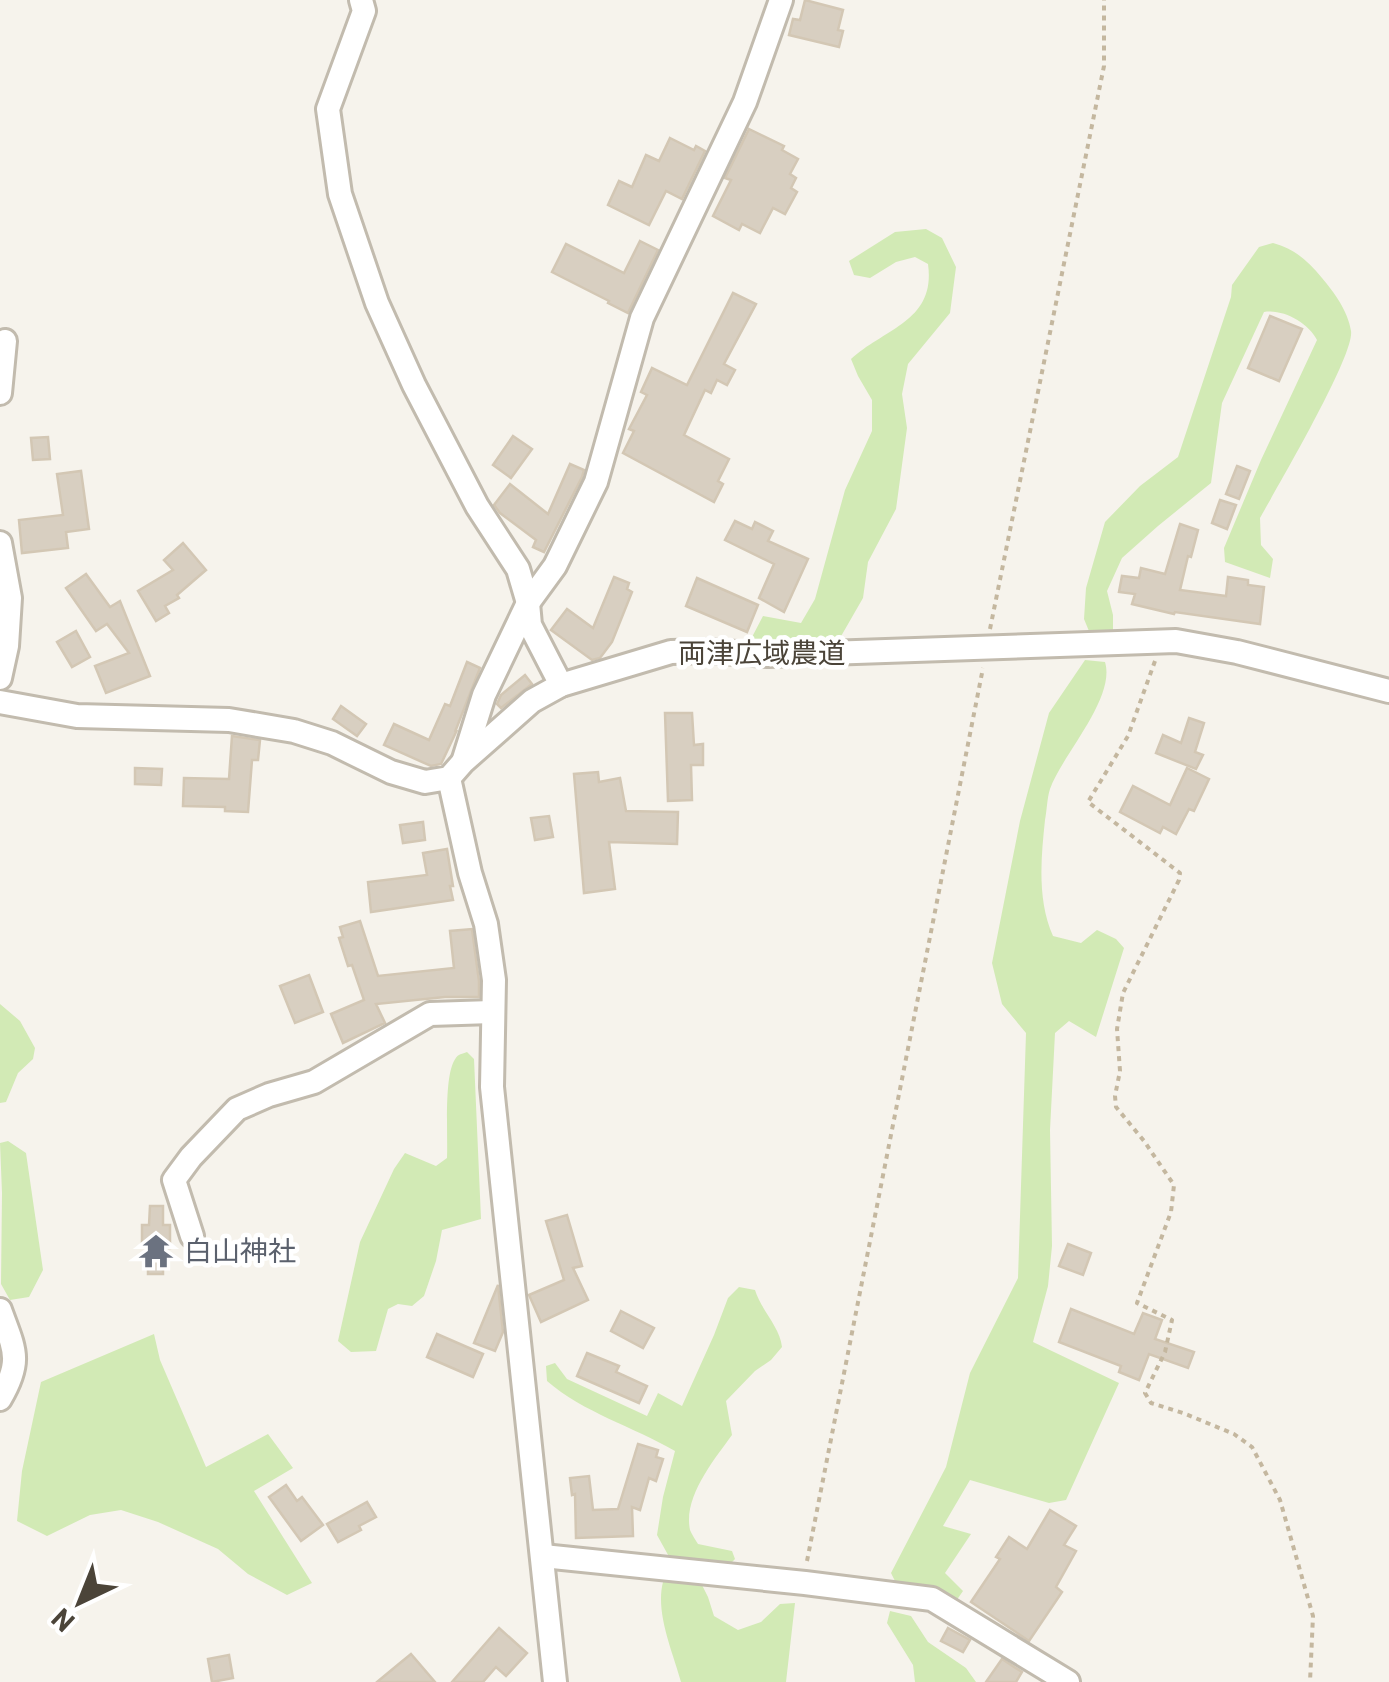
<svg xmlns="http://www.w3.org/2000/svg" width="1389" height="1682" viewBox="0 0 1389 1682" font-family="Barlow,'Noto Sans JP',sans-serif">
<rect width="100%" height="100%" fill="#f6f3ec"/>
<g fill="#d2eab5">
<path d="M926,229l16,9 14,29 -6,46 -42,51 -6,30 5,34 -11,81 -28,53 -5,36 -23,40 -23,7h-59l-7,-6 12,-23 38,7 14,-24 30,-109 27,-59v-31l-14,-24 -7,-17c34,-31 85,-38 77,-95l-13,-7 -19,5 -26,16 -16,-3 -5,-14 46,-29z"/>
<path d="M1273,243c22,6 34,17 49,35 12,14 26,33 29,53 4,24 -75,158 -91,187l1,27 12,14 -3,19 -45,-16 -1,-14 37,-88 56,-120c-9,-17 -33,-31 -53,-28l-42,91 -11,80 -53,43 -36,32 -15,33 6,24v16l-12,6 -10,-1 -7,-17 2,-31 19,-66 35,-36 38,-29 53,-160 1,-12 27,-38z"/>
<path d="M1085,660l20,2c11,36 -43,93 -55,127 -3,9 -3,21 -5,31 -4,38 -8,80 8,116l28,7 16,-13 19,9 8,9 -28,89 -27,-16 -14,12 -5,97 2,116 -4,40 -15,56 86,41 -53,117 -17,3 -79,-23 -27,46 28,8 -26,39 18,18 -9,13 -58,-21 -5,-10 55,-106 24,-94 48,-95 8,-245 -24,-29 -10,-41 28,-142 29,-108z"/>
<path d="M0,1004l20,17 15,27 -2,11 -15,14 -12,29 -6,1z"/>
<path d="M467,1052l7,7 7,160 -39,11 -6,31 -12,35 -12,10 -14,-2 -10,5 -12,42 -25,1 -13,-11 22,-99 34,-73 11,-16 31,13 11,-8c1,-24 -3,-78 7,-97 4,-7 5,-6 13,-9z"/>
<path d="M8,1141l18,12 17,117 -14,27 -19,3 -9,-16 1,-91 -2,-50z"/>
<path d="M739,1287l16,3c6,20 25,37 27,57l-11,13 -16,11 -29,30 6,34c-18,25 -49,62 -42,95 2,5 5,9 8,14l34,7 3,8 -5,5 -58,-2 -15,-27 6,-38 12,-46c-43,-25 -91,-38 -128,-70l-1,-15 9,-3 12,16 80,37 11,-23 24,13 32,-71 14,-37z"/>
<path d="M154,1334l6,26 46,107 62,-33 25,34 -39,23 58,92 -25,12 -39,-21 -30,-25 -60,-27 -37,-12 -31,5 -43,21 -30,-15 5,-50 19,-89z"/>
<path d="M663,1582l38,1 7,14 6,19 24,14 23,-8 19,-18 15,-1 -9,79h-105c-8,-30 -26,-69 -18,-100z"/>
<path d="M890,1611l21,5 17,26 38,26 10,14h-61l-2,-17 -26,-42z"/>
</g>
<g fill="#d8cfc1" stroke="#d3c7b4" stroke-width="2.5">
<path d="M805,0l38,10 -5,20 5,1 -4,16 -50,-12 4,-16 7,1z"/>
<path d="M749,129l35,17 -2,4 16,9 -8,15 6,4 -5,10 6,4 -12,22 -12,-6 -13,25 -18,-9 -3,6 -26,-14 18,-36 -6,-2z"/>
<path d="M670,138l24,12 2,-4 9,5 -23,48 -16,-8 -17,34 -41,-20 11,-24 13,6 14,-32 13,6z"/>
<path d="M640,241l18,9 -30,63 -20,-10 1,-2 -57,-29 14,-28 58,29z"/>
<path d="M733,293l23,11 -32,60 11,6 -8,15 -10,-5 -6,13 -6,-3 -21,45 45,24 -11,22 5,3 -9,18 -91,-49 11,-22 -5,-2 18,-34 -6,-3 11,-24 35,17z"/>
<path d="M1270,316l32,13 -23,52 -31,-13z"/>
<path d="M513,436l19,13 -21,29 -18,-13z"/>
<path d="M48,437l2,22 -17,1 -2,-22z"/>
<path d="M570,464l14,6 -2,7 -38,75 -11,-5 3,-7 -36,-27 -6,-8 16,-21 38,30z"/>
<path d="M1237,466l13,5 -11,28 -13,-5z"/>
<path d="M81,471l8,58 -23,3 2,16 -46,5 -3,-33 44,-5 -6,-41z"/>
<path d="M1220,500l16,5 -9,24 -15,-6z"/>
<path d="M735,521l17,8 3,-7 18,9 -5,10 40,18 -24,53 -25,-14 15,-34 -49,-24z"/>
<path d="M1180,524l18,6 -7,27 -3,-1 -8,34 46,6 2,-19 20,3v5l16,2 -4,37 -85,-12 -1,2 -42,-10 3,-10 -16,-2 3,-16 17,2 2,-10 24,6z"/>
<path d="M183,543l23,27 -29,25 2,3 -14,8 4,7 -13,8 -18,-30 35,-21 -9,-10z"/>
<path d="M86,574l24,33 10,-6 30,75 -44,17 -11,-27 34,-13 -22,-29 -11,7 -30,-43z"/>
<path d="M614,577l15,6 -2,6 5,3 -20,50 -12,16 -8,2 -41,-30 16,-21 26,19z"/>
<path d="M697,578l61,27 -11,27 -61,-26z"/>
<path d="M76,631l14,26 -18,10 -15,-25z"/>
<path d="M467,662l13,6 -25,64 2,-2 -16,34 -10,2 -47,-21 10,-21 35,16 16,-36 5,2z"/>
<path d="M525,675l7,9 -31,24 -4,-4 4,-9z"/>
<path d="M341,706l25,18 -9,12 -24,-17z"/>
<path d="M665,713h27l2,32 9,-1v21h-12l1,35 -24,1z"/>
<path d="M1189,718l15,5 -9,29 8,3 -7,14 -40,-16 7,-18 18,8z"/>
<path d="M232,736l28,4 -2,20h-6l-4,52 -23,-1v-4l-42,-1 1,-28 45,1z"/>
<path d="M135,768l27,1 -1,16 -26,-1z"/>
<path d="M1187,768l22,11 -15,32 -5,-2 -13,25 -13,-7 -3,6 -40,-21 13,-26 37,19z"/>
<path d="M598,772l1,10 21,-4 6,33 52,1 -1,32 -68,-2 6,47 -31,4 -10,-119z"/>
<path d="M549,816l4,21 -18,3 -4,-22z"/>
<path d="M423,822l2,18 -22,3 -3,-18z"/>
<path d="M447,849l6,37h-3l3,14 -82,12 -3,-30 59,-7 -4,-22z"/>
<path d="M360,921l18,55 76,-8 -4,-37 22,-2 7,52v16h-34l-69,7 9,19 -42,20 -12,-29 33,-14 -12,-35 -4,1 -9,-28 4,-1 -3,-10z"/>
<path d="M309,975l14,37 -28,11 -15,-37z"/>
<path d="M150,1206h13v19h7v23h-7v26h-15v-27h-6v-22h7z"/>
<path d="M567,1215l15,51 -9,2 15,32 -47,22 -12,-27 35,-15 -18,-59z"/>
<path d="M1068,1244l23,9 -8,22 -24,-9z"/>
<path d="M498,1285l5,47 -8,19 -21,-8z"/>
<path d="M1071,1309l63,25 9,-21 19,7 -7,19 39,13 -6,16 -39,-14 -10,26 -20,-8 2,-6 -62,-24z"/>
<path d="M621,1311l33,17 -11,20 -32,-17z"/>
<path d="M437,1334l46,20 -10,23 -46,-20z"/>
<path d="M587,1353l32,13 -3,6 31,14 -8,17 -62,-27z"/>
<path d="M638,1444l20,6 -2,7 7,2 -7,22 -7,-3 -9,32 -8,-3 1,29 -57,2 -1,-44 -3,1 -2,-17 19,-2 4,34 25,-1z"/>
<path d="M286,1485l11,16 5,-4 21,28 -22,16 -32,-44z"/>
<path d="M367,1502l9,15 -17,9 2,4 -23,12 -11,-18z"/>
<path d="M1050,1510l26,16 -12,19 12,6 -20,36 6,5 -33,49 -58,-39 29,-43 -4,-2 13,-20 18,12z"/>
<path d="M499,1628l28,25 -21,23 -10,-9 -13,15h-31z"/>
<path d="M948,1628l22,12 -7,12 -22,-11z"/>
<path d="M411,1654l24,28h-58l23,-19z"/>
<path d="M229,1655l4,23 -21,4 -4,-23z"/>
<path d="M1002,1659l20,13 -6,10h-30z"/>
</g>
<g fill="none" stroke-linecap="round" stroke-linejoin="round">
<g stroke="#c2bbae" stroke-width="28">
<g id="minor">
<path d="M361,0l3,11 -36,98 12,85 37,109 37,82 63,121 41,63 10,34 2,22 31,60"/>
<path d="M0,393l5,-52"/>
<path d="M0,543l10,55 -3,48 -7,32"/>
<path d="M0,702l77,14 152,4 65,11 38,12 59,29 34,10 24,-4 14,-16 69,-61 29,-16 110,-33 35,-1 62,4 408,-14 61,11 152,39"/>
<path d="M464,759l20,-64 44,-92 27,-37 41,-84 46,-164 103,-216 36,-102"/>
<path d="M449,778l21,95 16,51 8,56 -2,107 63,595"/>
<path d="M192,1236l-18,-56 17,-23 46,-48 32,-14 45,-13 116,-68 62,-2"/>
<path d="M0,1310c14,39 23,50 0,89"/>
<path d="M543,1556l262,27 127,16 136,83"/>
</g>
</g>
<g stroke="#c4b79f" stroke-width="4" stroke-dasharray="5 5" stroke-linecap="butt">
<path d="M990,629l114,-563v-66"/>
<path d="M1155,661l-27,75 -40,66 92,71 -1,7 -56,113 -6,36 3,42 -5,25 1,11 28,34 30,44 -3,27 -34,91 35,17 -7,32 -20,41 6,10 32,10 51,21 18,13 28,53 33,116 -3,66"/>
<path d="M807,1561l176,-893"/>
</g>
<use href="#minor" stroke="#fff" stroke-width="22"/>
</g>
<defs>
<g id="temple-bare" transform="scale(2.7)"><path d="M0-6L5-2H3V0L6.5 2.5H4V6H1.5V3h-3V6H-4V2.5H-6.5L-3 0V-2H-5Z" fill="#6b7280" stroke="#fff" stroke-width="2.5" paint-order="stroke"/></g>
</defs>
<g fill-rule="evenodd">
<use href="#temple-bare" x="156" y="1251"/>
</g>
<g text-anchor="middle" stroke-width="9" stroke-linejoin="round" paint-order="stroke">
<g font-size="28" fill="#4b4439" stroke="#fff">
<text x="762" y="663">両津広域農道</text>
</g>
<g font-size="28" fill="#5b616d" stroke="#fff" text-anchor="start">
<text x="184" y="1261">白山神社</text>
</g>
</g>
<g transform="translate(80 1602) rotate(223)" stroke="#ffffff" stroke-width="8" paint-order="stroke">
<path d="M0-8L18 38L0 25L-18 38Z" fill="#4b4439"/>
<text y="-15" font-size="28" font-weight="bold" text-anchor="middle" fill="#4b4439">N</text>
</g>
</svg>
